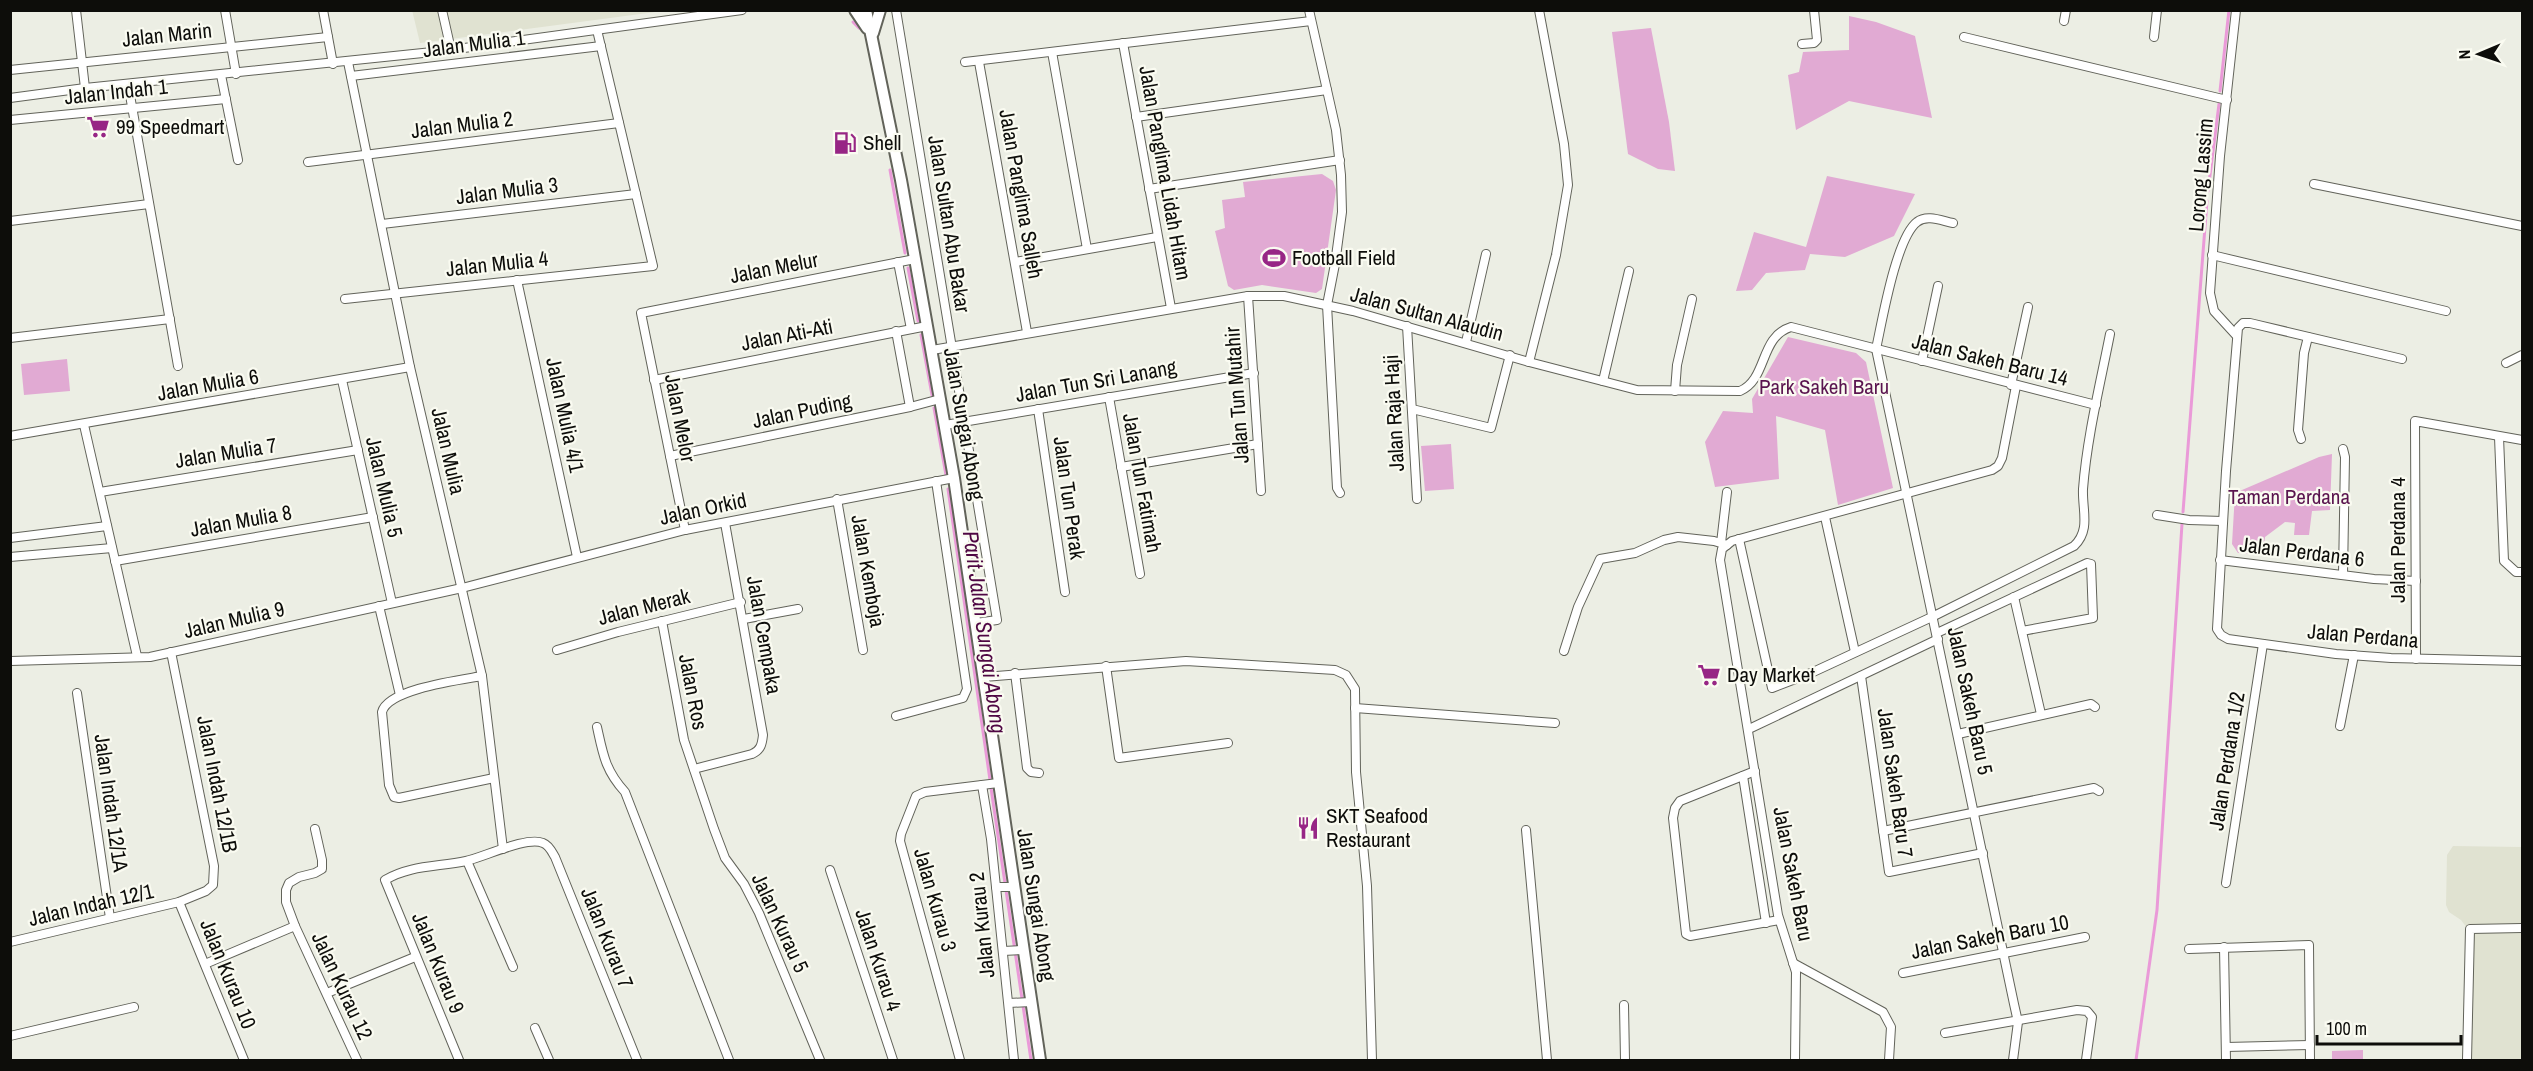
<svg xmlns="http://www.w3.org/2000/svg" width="2533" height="1071" viewBox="0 0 2533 1071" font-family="'Archivo Narrow',sans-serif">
<rect width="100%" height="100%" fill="#eceee4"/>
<g fill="#e0e2d1">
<path d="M412,10l251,1 -243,32z"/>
<path d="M2453,846l69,1v213h-59l4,-132 -6,-8 -12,-8 -3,-7 1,-50z"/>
</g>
<g fill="#e1aad3">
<path d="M1849,16l27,6 39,14 17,82 -83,-17 -53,29 -8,-55 11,-3 4,-20 46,-2z"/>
<path d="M1651,28l18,94 6,49 -17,-2 -30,-15 -16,-122z"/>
<path d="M1322,174l11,7 3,9 -14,99 -6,4 -54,-8 -28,5 -6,-4 -13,-55 10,-3 -3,-28 23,-3 -2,-15z"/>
<path d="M1827,176l88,18 -21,42 -49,21 -35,-3 -5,16 -39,3 -14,17 -16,1 18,-59 52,15z"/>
<path d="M1788,337l68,16 10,9 27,126 -55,17 -13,-75 -49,-14 3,63 -64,8 -10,-45 18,-31 30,2 -1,-14z"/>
<path d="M67,359l3,32 -46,4 -3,-31z"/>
<path d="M1451,444l3,45 -29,2 -4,-45z"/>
<path d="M2332,454l-2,56 -18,1 -3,24h-15l1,-12 -10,-1 -20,15 -2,17 -25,-1 -6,-9 3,-51 84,-36z"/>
<path d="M2363,1050v10h-31v-9z"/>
</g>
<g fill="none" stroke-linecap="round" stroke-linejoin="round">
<g stroke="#ea9ad8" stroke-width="3">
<path d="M853,22l6,6"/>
<path d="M2220,91l9,-81"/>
<path d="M890,170l15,83"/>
<path d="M2208,191l11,-87"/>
<path d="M908,268l10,53"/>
<path d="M921,335l11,60"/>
<path d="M934,408l12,67"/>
<path d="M948,489l42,291"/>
<path d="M2183,512l24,-311"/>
<path d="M991,788l40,272"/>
<path d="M2136,1060l21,-150 25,-386"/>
</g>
<g stroke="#62635a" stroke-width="10">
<g id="street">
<path d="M76,10l9,78"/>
<path d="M225,10l11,64"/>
<path d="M323,10l10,54"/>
<path d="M442,10l9,40"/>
<path d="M896,10l101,610 -21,3"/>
<path d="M1309,10l27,120 5,45 1,37 -7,52 -8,41 10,183 3,5"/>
<path d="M2236,10l-16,146 -10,137 4,18 22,24"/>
<path d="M2064,21l2,-11"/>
<path d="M1964,37l263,63"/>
<path d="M2154,37l3,-27"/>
<path d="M1123,43l48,265"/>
<path d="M1802,44l12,-1 3,-3 -3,-30"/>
<path d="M1052,52l35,197"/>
<path d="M348,62l62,305 72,309 21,173"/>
<path d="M965,62l346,-41"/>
<path d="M979,62l48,270"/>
<path d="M10,70l318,-33"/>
<path d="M221,75l17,85"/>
<path d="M351,76l250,-30"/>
<path d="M128,84l50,282"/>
<path d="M10,98l75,-10 357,-37 300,-41"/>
<path d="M1136,117l191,-27"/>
<path d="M10,120l216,-21"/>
<path d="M308,162l311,-39"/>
<path d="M2314,184l208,42"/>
<path d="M1149,189l191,-29"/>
<path d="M10,221l139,-17"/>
<path d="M1953,223c-11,-2 -26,-9 -36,-1 -21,16 -35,100 -41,127l138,655 4,18 -5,38"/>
<path d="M382,224l254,-30"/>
<path d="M2212,255l234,56"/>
<path d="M898,262l13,67"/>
<path d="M1015,262l142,-25"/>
<path d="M517,280l60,277"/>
<path d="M1248,296l13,195"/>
<path d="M345,299l308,-33 -56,-236"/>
<path d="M1407,326l10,173"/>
<path d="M896,331l14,76"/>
<path d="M10,338l160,-19"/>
<path d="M1466,342l20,-88"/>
<path d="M932,350l316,-54h36l69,15 176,51 108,28 103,1c28,-12 19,-54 51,-64l305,78"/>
<path d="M2402,359l-152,-36h-7l-5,5 -12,143 -9,158 4,6 7,4 108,15 55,4 131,3"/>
<path d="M1922,361l16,-75"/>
<path d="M1529,362l27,-107 12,-70 -4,-41 -25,-134"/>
<path d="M2506,363l16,-8"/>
<path d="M342,380l50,223"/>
<path d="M654,380l273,-54"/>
<path d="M1603,381l26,-110"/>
<path d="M2011,385l17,-78"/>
<path d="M1675,391l2,-26 15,-66"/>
<path d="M1109,397l31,177"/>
<path d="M1038,409l27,183"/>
<path d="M1412,409l79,19 19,-73"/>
<path d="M84,425l53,231"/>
<path d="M945,425l309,-52"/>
<path d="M10,436l400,-69"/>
<path d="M2499,437l5,124 12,11h6"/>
<path d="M2301,439l-3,-9 6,-77 4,-16"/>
<path d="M2343,449l2,8 -2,118"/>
<path d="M670,456l240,-49 30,-8"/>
<path d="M1121,467l137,-23"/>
<path d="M100,492l258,-42"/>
<path d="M837,499l26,151"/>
<path d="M2157,515l32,5 34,1"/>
<path d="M1825,517l30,135"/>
<path d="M685,530l-44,-217 274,-54"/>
<path d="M10,538l97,-12"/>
<path d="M1739,539l33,149 39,-15 123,-57 140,-70c17,-16 8,-36 9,-57 4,-52 17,-104 27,-155"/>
<path d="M1721,543l6,-51"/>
<path d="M10,557l102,-9"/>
<path d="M2220,560l154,19 42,2"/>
<path d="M115,561l258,-44"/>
<path d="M2014,597l27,117"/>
<path d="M379,606l21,89"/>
<path d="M744,619l54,-10"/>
<path d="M662,621l22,119 30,89 11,29 19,26 15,29 61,147"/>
<path d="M1937,633l150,-70 4,1 2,54 -71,13"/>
<path d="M557,650l61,-18 123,-30"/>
<path d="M1564,651l14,-44 22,-48 35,-6 29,-13 14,-3 36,4 13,4"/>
<path d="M2416,659l-1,-238 107,19"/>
<path d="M10,661l140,-4 312,-69 223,-58 269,-52"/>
<path d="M1106,666l13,92 109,-15"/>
<path d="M1015,673l12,95 4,4 8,1"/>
<path d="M482,676c-22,4 -94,13 -100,36l7,73 5,12 5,1 95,-20"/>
<path d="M1861,676l28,196 94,-19"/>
<path d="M984,677l202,-16 149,9 11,5 9,14 1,83 11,114 5,174"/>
<path d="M77,693l33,225"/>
<path d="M1355,708l200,15"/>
<path d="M896,716l67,-18 4,-9 -31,-208"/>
<path d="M2340,726l14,-71"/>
<path d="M597,727c6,27 8,43 28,65l104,268"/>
<path d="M1749,729l189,-90"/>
<path d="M1958,734l133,-30 4,3"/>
<path d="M694,769l58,-15c9,-4 10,-10 11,-19l-38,-212"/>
<path d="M1755,771l-75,30 -5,7 -2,10 13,116 4,2 89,-16"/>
<path d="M1743,776l23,147"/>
<path d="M982,785l9,54 23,221"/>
<path d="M315,829l7,31v9l-7,4 -16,4 -10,6 -3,7v12l9,24 62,134"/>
<path d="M1526,830l21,230"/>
<path d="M1883,831l211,-43 5,3"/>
<path d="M467,861l46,106"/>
<path d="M830,870l63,190"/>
<path d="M2226,883l37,-239"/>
<path d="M996,887h18"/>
<path d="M179,902l65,158"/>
<path d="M10,942l169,-40 27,-11 7,-6 1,-19 -43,-214"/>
<path d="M2224,947l2,113"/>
<path d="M2189,949l120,-4 1,115"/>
<path d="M1003,951l20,-1"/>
<path d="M1793,963l90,49 8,15 -2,33"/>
<path d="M205,964l90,-38"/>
<path d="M1903,973l182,-36"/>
<path d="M327,993l88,-36"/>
<path d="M1009,1003l22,-1"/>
<path d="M1624,1005l1,55"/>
<path d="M535,1028l14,32"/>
<path d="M1945,1033l132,-23 10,1 5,6 -6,43"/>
<path d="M10,1036l124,-29"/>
<path d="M2226,1047l84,-2"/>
<path d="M459,1060l-74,-180c25,-15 53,-13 81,-19 18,-4 61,-25 77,-18 6,2 9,9 12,14l82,203"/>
<path d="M960,1060l-60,-219 1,-7 15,-38 9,-4 73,-9"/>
<path d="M1795,1060l1,-88 -18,-57 -58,-355 2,-11 10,-8 260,-71 6,-4 4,-8 14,-72"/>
<path d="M2467,1060l3,-131 52,-1"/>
</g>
</g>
<g stroke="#62635a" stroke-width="14">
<g id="secondary">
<path d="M855,10l12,18"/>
<path d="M866,10l35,170 53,298 86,582"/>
<path d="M873,33l7,-23"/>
</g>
</g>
<use href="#street" stroke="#fff" stroke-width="8"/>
<use href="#secondary" stroke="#fff" stroke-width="10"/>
</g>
<defs>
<g id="supermarket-bare" transform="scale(1.8)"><path d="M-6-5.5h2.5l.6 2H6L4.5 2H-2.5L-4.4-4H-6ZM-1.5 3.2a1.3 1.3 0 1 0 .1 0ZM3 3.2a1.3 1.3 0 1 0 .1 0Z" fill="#972685" stroke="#fafbf1" stroke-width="2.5" paint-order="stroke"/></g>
<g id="fuel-bare" transform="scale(1.8)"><path d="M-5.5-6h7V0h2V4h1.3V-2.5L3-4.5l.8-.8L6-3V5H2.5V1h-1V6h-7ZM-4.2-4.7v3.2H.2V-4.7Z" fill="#972685" stroke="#fafbf1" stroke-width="2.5" paint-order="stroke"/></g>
<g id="stadium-bare" transform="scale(1.8)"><path d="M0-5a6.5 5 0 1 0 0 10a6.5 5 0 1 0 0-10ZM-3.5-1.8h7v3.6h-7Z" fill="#972685" stroke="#fafbf1" stroke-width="2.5" paint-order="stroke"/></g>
<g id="restaurant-bare" transform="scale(1.8)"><path d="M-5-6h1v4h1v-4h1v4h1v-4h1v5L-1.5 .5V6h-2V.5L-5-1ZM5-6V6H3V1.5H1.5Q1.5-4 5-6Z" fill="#972685" stroke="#fafbf1" stroke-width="2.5" paint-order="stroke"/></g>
</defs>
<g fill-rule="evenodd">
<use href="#supermarket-bare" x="98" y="127"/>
<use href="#fuel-bare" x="845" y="143"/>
<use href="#stadium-bare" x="1274" y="258"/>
<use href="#supermarket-bare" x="1709" y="675"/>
<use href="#restaurant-bare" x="1308" y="828"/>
</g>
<g text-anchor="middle" stroke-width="4.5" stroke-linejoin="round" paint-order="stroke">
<g font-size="21" fill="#0d0d0a" stroke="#fafbf1">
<text transform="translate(167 35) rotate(-6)" y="7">Jalan Marin</text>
<text transform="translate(474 44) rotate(-7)" y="7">Jalan Mulia 1</text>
<text transform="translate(116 92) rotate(-6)" y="7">Jalan Indah 1</text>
<text transform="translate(462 125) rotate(-7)" y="7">Jalan Mulia 2</text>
<text transform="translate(1165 173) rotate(80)" y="7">Jalan Panglima Lidah Hitam</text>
<text transform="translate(2201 175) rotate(-85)" y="7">Lorong Lassim</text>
<text transform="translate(507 191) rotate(-7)" y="7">Jalan Mulia 3</text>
<text transform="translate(1021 194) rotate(80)" y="7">Jalan Panglima Salleh</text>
<text transform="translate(949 224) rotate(81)" y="7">Jalan Sultan Abu Bakar</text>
<text transform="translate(497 264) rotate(-6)" y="7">Jalan Mulia 4</text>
<text transform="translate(774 268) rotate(-11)" y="7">Jalan Melur</text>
<text transform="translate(1427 314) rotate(15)" y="7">Jalan Sultan Alaudin</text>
<text transform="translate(787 335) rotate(-11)" y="7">Jalan Ati-Ati</text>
<text transform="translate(1990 360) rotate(14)" y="7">Jalan Sakeh Baru 14</text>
<text transform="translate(1096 381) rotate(-10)" y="7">Jalan Tun Sri Lanang</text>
<text transform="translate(208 385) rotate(-10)" y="7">Jalan Mulia 6</text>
<text transform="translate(1237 395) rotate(-94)" y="7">Jalan Tun Mutahir</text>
<text transform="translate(802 411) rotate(-12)" y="7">Jalan Puding</text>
<text transform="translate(1394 413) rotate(-93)" y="7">Jalan Raja Haji</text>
<text transform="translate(565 415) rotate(78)" y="7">Jalan Mulia 4/1</text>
<text transform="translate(680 418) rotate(79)" y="7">Jalan Melor</text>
<text transform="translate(964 424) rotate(80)" y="7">Jalan Sungai Abong</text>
<text transform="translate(448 451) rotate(77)" y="7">Jalan Mulia</text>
<text transform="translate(226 453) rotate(-9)" y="7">Jalan Mulia 7</text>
<text transform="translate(1142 483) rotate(80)" y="7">Jalan Tun Fatimah</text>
<text transform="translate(384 487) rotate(77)" y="7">Jalan Mulia 5</text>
<text transform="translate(1069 498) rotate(82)" y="7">Jalan Tun Perak</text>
<text transform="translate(703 509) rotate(-12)" y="7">Jalan Orkid</text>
<text transform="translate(241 521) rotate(-10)" y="7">Jalan Mulia 8</text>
<text transform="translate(2398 540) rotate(-90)" y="7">Jalan Perdana 4</text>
<text transform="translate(2302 552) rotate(7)" y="7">Jalan Perdana 6</text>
<text transform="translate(868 571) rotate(80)" y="7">Jalan Kemboja</text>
<text transform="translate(644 607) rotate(-14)" y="7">Jalan Merak</text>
<text transform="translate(234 620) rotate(-13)" y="7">Jalan Mulia 9</text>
<text transform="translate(764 635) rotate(80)" y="7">Jalan Cempaka</text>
<text transform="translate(2363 636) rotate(5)" y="7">Jalan Perdana</text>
<text transform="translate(693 692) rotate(79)" y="7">Jalan Ros</text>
<text transform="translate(1970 701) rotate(78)" y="7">Jalan Sakeh Baru 5</text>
<text transform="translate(2227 761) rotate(-81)" y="7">Jalan Perdana 1/2</text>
<text transform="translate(1895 783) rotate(82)" y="7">Jalan Sakeh Baru 7</text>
<text transform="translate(217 784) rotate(79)" y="7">Jalan Indah 12/1B</text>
<text transform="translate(111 803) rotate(82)" y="7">Jalan Indah 12/1A</text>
<text transform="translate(1793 874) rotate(79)" y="7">Jalan Sakeh Baru</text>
<text transform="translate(935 900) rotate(74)" y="7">Jalan Kurau 3</text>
<text transform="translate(91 905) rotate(-13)" y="7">Jalan Indah 12/1</text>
<text transform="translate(1036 905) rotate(81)" y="7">Jalan Sungai Abong</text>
<text transform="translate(780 923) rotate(65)" y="7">Jalan Kurau 5</text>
<text transform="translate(982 925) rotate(-96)" y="7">Jalan Kurau 2</text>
<text transform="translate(1990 937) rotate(-11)" y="7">Jalan Sakeh Baru 10</text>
<text transform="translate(607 938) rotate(68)" y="7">Jalan Kurau 7</text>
<text transform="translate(878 960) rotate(72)" y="7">Jalan Kurau 4</text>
<text transform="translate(438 963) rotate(68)" y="7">Jalan Kurau 9</text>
<text transform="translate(228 974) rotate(68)" y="7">Jalan Kurau 10</text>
<text transform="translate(342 986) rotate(65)" y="7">Jalan Kurau 12</text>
</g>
<g font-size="21" fill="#0d0d0a" stroke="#fafbf1" text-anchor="start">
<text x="116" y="134">99 Speedmart</text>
<text x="863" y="150">Shell</text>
<text x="1292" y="265">Football Field</text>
<text x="1727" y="682">Day Market</text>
<text x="1326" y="823">SKT Seafood<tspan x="1326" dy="24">Restaurant</tspan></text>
</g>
<g font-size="21" fill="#5a144f" stroke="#fafbf1">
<text x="1824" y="394">Park Sakeh Baru</text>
<text x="2289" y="504">Taman Perdana</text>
</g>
<g font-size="22" font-style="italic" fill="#4f0744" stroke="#fafbf1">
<text transform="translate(985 632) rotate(82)" y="8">Parit Jalan Sungai Abong</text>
</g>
</g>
<rect width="2533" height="1071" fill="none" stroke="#0d0d0a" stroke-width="24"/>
<g transform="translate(2479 54) rotate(268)" stroke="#fafbf1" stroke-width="4.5" paint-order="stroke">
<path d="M0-4.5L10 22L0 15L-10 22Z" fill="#0d0d0a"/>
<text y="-9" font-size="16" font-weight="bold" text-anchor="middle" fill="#0d0d0a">N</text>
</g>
<path d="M2317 1035v9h144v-9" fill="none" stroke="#0d0d0a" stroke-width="3"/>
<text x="2326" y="1035" font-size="18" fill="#0d0d0a" stroke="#fafbf1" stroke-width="4.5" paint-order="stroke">100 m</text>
</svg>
